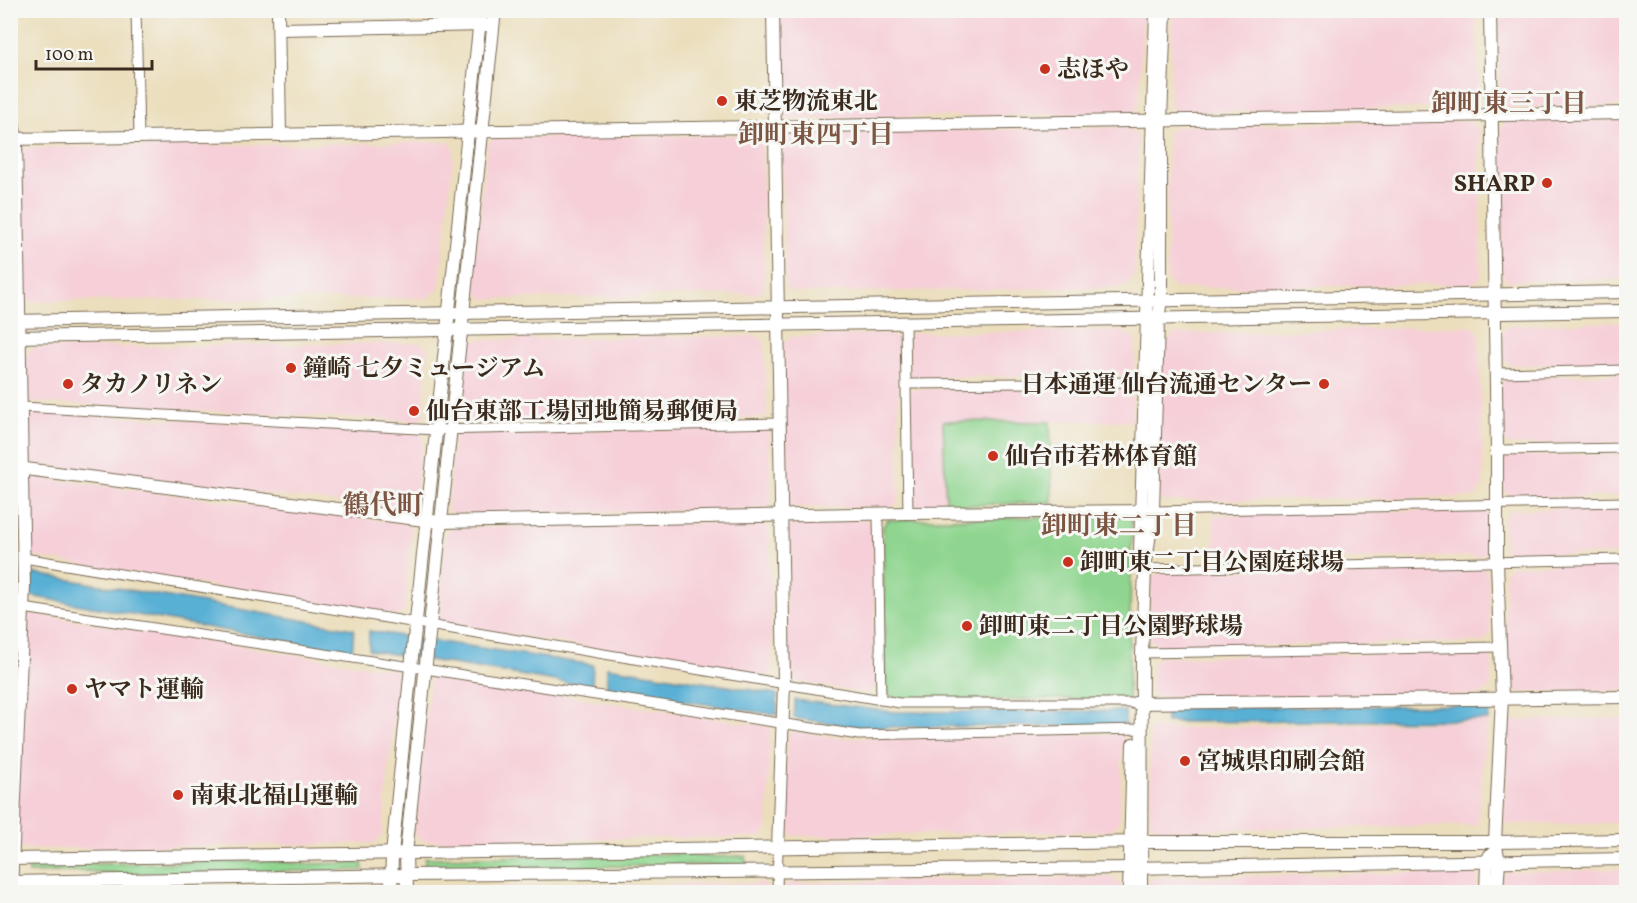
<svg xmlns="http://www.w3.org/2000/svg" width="1637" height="903" viewBox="0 0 1637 903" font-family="Vollkorn,'Noto Serif JP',serif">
<rect width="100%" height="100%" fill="#f6f6f2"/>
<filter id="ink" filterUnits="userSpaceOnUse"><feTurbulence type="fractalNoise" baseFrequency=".0167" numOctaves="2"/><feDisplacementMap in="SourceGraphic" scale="12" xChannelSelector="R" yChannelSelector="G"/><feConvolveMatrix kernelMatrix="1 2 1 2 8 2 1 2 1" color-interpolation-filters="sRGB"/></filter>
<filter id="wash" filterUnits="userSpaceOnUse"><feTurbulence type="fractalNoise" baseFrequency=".008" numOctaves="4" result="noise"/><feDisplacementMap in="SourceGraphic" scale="24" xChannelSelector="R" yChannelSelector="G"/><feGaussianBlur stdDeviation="1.35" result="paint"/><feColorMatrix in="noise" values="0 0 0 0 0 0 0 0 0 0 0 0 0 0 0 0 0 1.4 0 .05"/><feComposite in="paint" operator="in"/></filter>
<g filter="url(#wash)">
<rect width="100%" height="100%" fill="#ebdebc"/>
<g fill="#f6cfd8">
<path d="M779,11h364l-4,94 -6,8 -347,6 -5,-5z"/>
<path d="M1172,11h304l3,89 -7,7 -297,5 -5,-8z"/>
<path d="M1498,11h128v95l-120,2 -6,-6z"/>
<path d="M1626,120v159l-119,2 -5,-6 -2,-144 5,-9z"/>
<path d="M1469,121l10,9 2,147 -9,7 -298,4 -7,-8 1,-146 7,-8z"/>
<path d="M1127,127l11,11 -4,139 -10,10 -328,6 -10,-5 -5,-147 6,-7z"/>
<path d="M756,135l6,8 2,145 -7,6 -271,5 -14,-9 15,-146 8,-6z"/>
<path d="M449,142l5,6 -15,141 -11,9 -399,3 -6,-7 -3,-143 4,-3z"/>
<path d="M1626,322v41l-115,2 -7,-5 -2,-28 9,-7z"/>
<path d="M1472,326l7,7 4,152 -8,12 -312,4 -6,-6 4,-146 14,-15z"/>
<path d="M1122,331l13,8v28l-7,8 -213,2 -6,-3 -1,-35 4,-6z"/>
<path d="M889,334l9,5 1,161 -7,8 -100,-1 -7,-6 -2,-157 8,-7z"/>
<path d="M757,336l7,4 3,77 -305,7 -5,-6 8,-68 11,-10z"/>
<path d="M421,343l7,6 -5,67 -3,5 -393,-19 -3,-4 -1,-40 10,-10z"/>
<path d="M1626,374v69l-117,2 -8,-6v-56l8,-6z"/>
<path d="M1127,385l5,2 1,34h-190l3,85 -33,1 -4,-5 -1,-108 5,-5z"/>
<path d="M32,412l387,21 4,4 -9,71 -4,4 -376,-48 -9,-9v-35z"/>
<path d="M763,428l6,3 2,71 -6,7 -313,5 -5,-5 7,-72 5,-4z"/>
<path d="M1626,454v42l-114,2 -8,-7 -1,-31 8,-4z"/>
<path d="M32,477l376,47 3,6 -7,82 -7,4 -362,-59 -9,-10 -1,-63z"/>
<path d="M1626,508v46l-115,1 -6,-5 -1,-31 6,-9z"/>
<path d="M1481,509l6,5 1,37 -7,5 -266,6 -1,-47z"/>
<path d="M865,520l9,7 2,158 -9,8 -73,-12 -6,-7 -3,-145 6,-7z"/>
<path d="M759,522l10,6 3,141 -7,7 -323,-53 -4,-7 7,-80 6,-8z"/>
<path d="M1626,563v127l-112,2 -7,-6 -2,-114 6,-6z"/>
<path d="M1481,567l7,5 2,61 -6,9 -323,5 -11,-8 1,-60 10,-7z"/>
<path d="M27,613l367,57 4,5 -16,160 -7,8 -351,6 -10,-7z"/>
<path d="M1485,653l7,7 -1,26 -10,9 -325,2 -5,-6 2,-27 7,-7z"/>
<path d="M433,676l337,51 -3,102 -6,8 -340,4 -7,-8 16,-153z"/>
<path d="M1626,718v105l-122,1 4,-103z"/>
<path d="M1487,721l-10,104 -319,5 -8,-9v-92z"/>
<path d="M791,731l50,7 282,-4 -4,88 -8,9 -317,5 -11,-9 4,-89z"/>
<path d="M1626,869v23h-124v-14l4,-6z"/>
<path d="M1473,872l4,5v15h-332v-6l9,-8z"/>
<path d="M1112,877l10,10v5h-341v-4l8,-5z"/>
<path d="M761,883l6,3v6h-309v-4z"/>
<path d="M373,887l5,5h-303z"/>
</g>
<g fill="#8fd58f" stroke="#658056" stroke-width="1.5">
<path d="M943,421l107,1 2,80 -106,4z"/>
<path d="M1128,515l4,7 -4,177 -227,1 -10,-4 -6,-9 -2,-160 4,-7z"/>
<path d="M679,854l28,3 38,-1 1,8 -230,4 -33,-3 -58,1v-8z"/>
<path d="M271,861l32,3 59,-1 1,7 -241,4 -35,-3 -58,2v-8z"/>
</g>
<g fill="#58b0d5" stroke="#4a6d7a" stroke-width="1.5">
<path d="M31,573l323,56 -2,24 -322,-57z"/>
<path d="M369,631l224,34 -1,22 -223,-37z"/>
<path d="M607,667l170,27v21l-170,-26z"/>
<path d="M795,700l101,12 229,-1v15l-268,1 -63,-9z"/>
<path d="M1490,705l-2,15 -322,2 -1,-14z"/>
</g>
</g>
<g filter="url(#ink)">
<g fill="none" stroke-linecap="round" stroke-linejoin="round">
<g stroke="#796955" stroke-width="11">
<g id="street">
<path d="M136,10l3,127"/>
<path d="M905,323l3,190"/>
<path d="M1495,373l131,-3"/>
<path d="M907,384l237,-2"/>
<path d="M22,407l414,23 343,-7"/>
<path d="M1497,450l129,-2"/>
<path d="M1153,511l473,-9"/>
<path d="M878,514l3,186"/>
<path d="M24,558l876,145h235"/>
<path d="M1145,569l481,-10"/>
<path d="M10,606l849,129 282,-6"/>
<path d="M1142,653l357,-6"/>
<path d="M777,892l1,-44"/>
</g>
</g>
<g stroke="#796955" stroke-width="14">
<g id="secondary">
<path d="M278,10l2,125"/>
<path d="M773,10l11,674 -6,164"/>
<path d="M1490,10l7,440v112l5,136 -7,144 4,19 -2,31"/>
<path d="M279,29l209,-4"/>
<path d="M10,107l6,32 8,447 -13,306"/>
<path d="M10,139l1616,-26"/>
<path d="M10,321l1616,-29"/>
<path d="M10,337l1616,-26"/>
<path d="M10,467l430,55 468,-9 245,-2"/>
<path d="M1140,552l16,-542"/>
<path d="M1135,703l491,-6"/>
<path d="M10,859l1132,-17h353l131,-2"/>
<path d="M10,882l398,-7 722,-7 496,-9"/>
<path d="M391,892l1,-38 19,-187 70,-657"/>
<path d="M407,892l-1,-39 89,-843"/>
<path d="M1129,892l4,-148"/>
<path d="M1141,892l1,-239 3,-84 8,-58 5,-192 3,-19v-179l4,-111"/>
<path d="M1486,892l1,-31 3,-6"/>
</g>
</g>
<use href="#street" stroke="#fff" stroke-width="9"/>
<use href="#secondary" stroke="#fff" stroke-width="12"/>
</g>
</g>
<g fill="#c8321e" stroke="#f6f6f2" stroke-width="2">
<circle cx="1045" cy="69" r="6"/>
<circle cx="722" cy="101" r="6"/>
<circle cx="1547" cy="183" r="6"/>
<circle cx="291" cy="368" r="6"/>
<circle cx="68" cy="384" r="6"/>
<circle cx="1324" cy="384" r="6"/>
<circle cx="414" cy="411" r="6"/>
<circle cx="993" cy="456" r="6"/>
<circle cx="1068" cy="562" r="6"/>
<circle cx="967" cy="626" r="6"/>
<circle cx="72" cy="689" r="6"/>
<circle cx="1185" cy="761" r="6"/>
<circle cx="178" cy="795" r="6"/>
</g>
<g text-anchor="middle" stroke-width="6" stroke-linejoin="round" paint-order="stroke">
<g font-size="24" font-weight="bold" fill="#3b2a1e" stroke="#f6f6f2" text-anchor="start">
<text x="1057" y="77">志ほや</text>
<text x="734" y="109">東芝物流東北</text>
<text x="1535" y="191" text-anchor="end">SHARP</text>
<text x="303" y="376">鐘崎 七夕ミュージアム</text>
<text x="80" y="392">タカノリネン</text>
<text x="1312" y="392" text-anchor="end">日本通運 仙台流通センター</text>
<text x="426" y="419">仙台東部工場団地簡易郵便局</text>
<text x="1005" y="464">仙台市若林体育館</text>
<text x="1080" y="570">卸町東二丁目公園庭球場</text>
<text x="979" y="634">卸町東二丁目公園野球場</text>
<text x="84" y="697">ヤマト運輸</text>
<text x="1197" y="769">宮城県印刷会館</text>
<text x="190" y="803">南東北福山運輸</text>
</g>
<g font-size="26" font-weight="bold" fill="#7c5543" stroke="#f6f6f2">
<text x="1509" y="112">卸町東三丁目</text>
<text x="816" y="143">卸町東四丁目</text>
<text x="1119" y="534">卸町東二丁目</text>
</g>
<g font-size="27" font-weight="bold" fill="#7c5543" stroke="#f6f6f2">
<text x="383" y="514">鶴代町</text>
</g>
</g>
<rect width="1637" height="903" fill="none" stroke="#f6f6f2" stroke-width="36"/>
<path d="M36 60v9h116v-9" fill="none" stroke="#3b2a1e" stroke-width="3"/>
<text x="45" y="60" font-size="18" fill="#3b2a1e" stroke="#f6f6f2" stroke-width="4.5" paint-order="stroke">100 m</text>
</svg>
